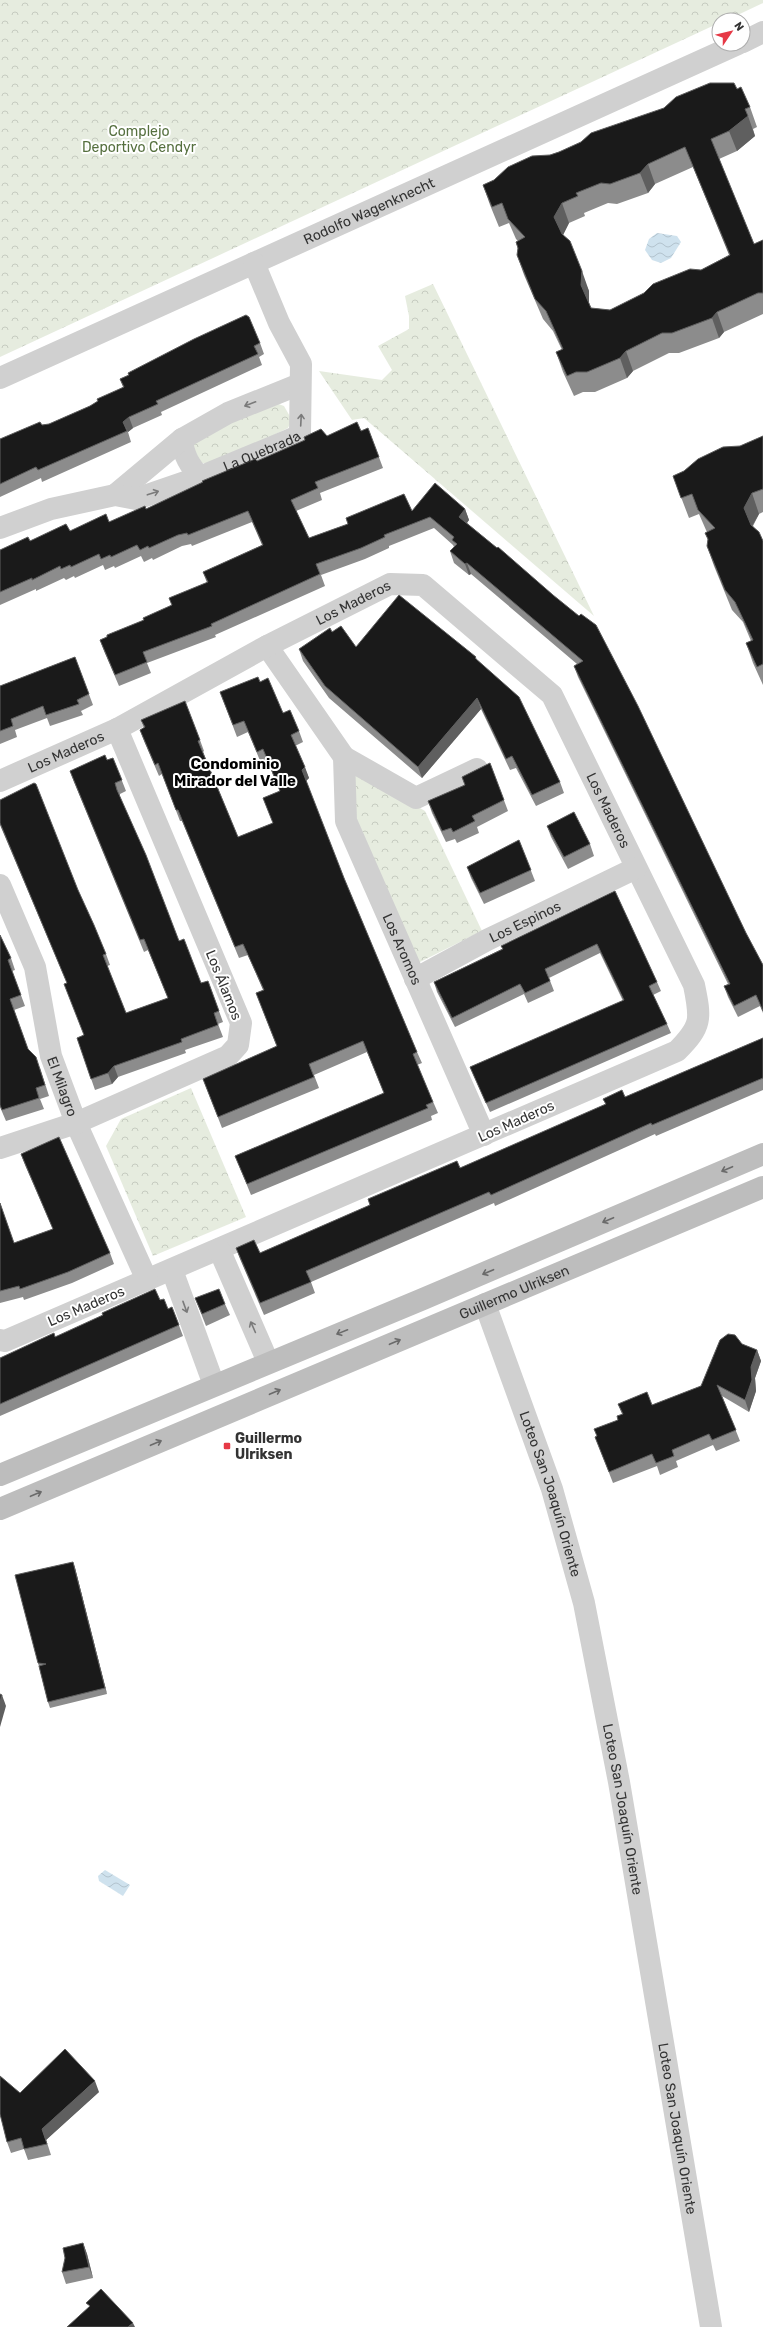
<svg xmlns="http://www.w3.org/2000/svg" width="763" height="2327" viewBox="0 0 763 2327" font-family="Rubik,sans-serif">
<defs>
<pattern id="park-crowns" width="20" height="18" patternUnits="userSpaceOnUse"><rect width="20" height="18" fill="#e6ecdf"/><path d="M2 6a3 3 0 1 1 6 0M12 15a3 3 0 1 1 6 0" fill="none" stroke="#c6cbc0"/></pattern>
<pattern id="water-waves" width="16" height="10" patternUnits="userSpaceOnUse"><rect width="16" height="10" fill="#cfe2ee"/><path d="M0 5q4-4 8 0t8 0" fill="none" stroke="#b2c2cd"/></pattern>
</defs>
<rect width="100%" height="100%" fill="#fff"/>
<g fill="url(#park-crowns)">
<path d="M0,0h763v3l-36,17h-8v3l-719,334z"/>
<path d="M433,284l161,332 -230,-198 -12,2 -33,-49 63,9 10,-10 -14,-24 31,-17v-13l-4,-20z"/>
<path d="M273,402l11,4 8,14 -4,8 -71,35h-15l-9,-10v-14z"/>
<path d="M355,770l70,41 57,120 -66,33 -62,-147z"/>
<path d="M191,1088l55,129 -93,39 -47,-110 15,-27z"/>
</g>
<g fill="url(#water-waves)">
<path d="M657,233l20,3 4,6 -10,16 -10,5 -9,-3 -7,-10 4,-11z"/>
<path d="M105,1870l25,15 -7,11 -24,-15 -1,-5z"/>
</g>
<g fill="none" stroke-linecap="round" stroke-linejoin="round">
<g stroke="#d0d0d0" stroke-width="22">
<path d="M743,42l20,-10"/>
<path id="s1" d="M0,378l738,-334"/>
<path d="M182,439c1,16 8,27 18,38"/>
<path d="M115,495l67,-56 46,-26 72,-29"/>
<path id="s2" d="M0,528l51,-19 64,-14 21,4 64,-22 94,-39 6,-5 1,-69 -22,-41 -25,-60"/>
<path id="s3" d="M267,646l77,111 2,64 138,314"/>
<path d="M344,757l72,41 61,-29"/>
<path id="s4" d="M0,781l117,-52 150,-83 123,-62 33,1 129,110 142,290c7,34 8,41 -17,66l-672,290 -5,-1"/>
<path id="s5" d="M0,885l35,82 16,89 25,67 71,157"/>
<path id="s6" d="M415,979l72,-39 149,-72"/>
<path d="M0,1148l76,-25 152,-67 10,-11 3,-22 -124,-294"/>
<path d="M219,1249l49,113"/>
<path d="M172,1270l42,115"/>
<path id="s7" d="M485,1304l67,185 32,114 35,179 92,545"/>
</g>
<g stroke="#bdbdbd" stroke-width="22">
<path d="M0,1475l423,-176 340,-145"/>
<path id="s8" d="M0,1509l763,-322"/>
</g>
</g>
<g fill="#8c8c8c" fill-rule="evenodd">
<path d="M737,89l13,18 7,20 -4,2 2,7 -18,15 -18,8 35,85 9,-4v74l-39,18 -5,6 -40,15h-10l-36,18 -6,7 -32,14h-12l-9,4 -11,-24 -7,-20 6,-2 -9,-19 -10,-12 -19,-44 -7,-20 1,-6 -2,-7 2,-1 -2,-2 -7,-16 -10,4 -9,-22 -7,-20 67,-30zM693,167l36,88 -28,15 -91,40 -19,-2 -2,-5v-12l-26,-56 6,-12 16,-7 -1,-3 24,-10 9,1 31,-11 7,-9z"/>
<path d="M260,343l4,11 -5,3 3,8 -101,47 1,3 -29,13 -5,4 3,10 -89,40 -1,-4 -41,19v-58l42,-14 7,-1 41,-18 33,-19 -3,-8 9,-4 -1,-2z"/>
<path d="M368,428l15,40 -63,25 2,7 -26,11 13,27 39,-14 -2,-6 66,-7 53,-2 4,11 -2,3 86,72 193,338 17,32v48l-3,-7 -22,11 -10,-20 -4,-11 4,-2 -150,-307 -4,-11 3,-2 -106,-90 -2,1 -15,-12 -4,-12 4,-4 -1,-2 -19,-17 -45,18v2l-24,11 -44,16 4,11 -110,49 1,2 -69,26 4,10 -32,13 -15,-35 -4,-11 44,-20 28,-15 -3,-7 38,-15 -4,-11 59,-27 -10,-23 -60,24 -1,-2 -9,2 -29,14 -1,-2 -8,4 -3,-6 -26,12 -1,-2 -9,4 -2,-5 -28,13 -1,-2 -8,4 -2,-2 -28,13v-2l-36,16v-55l30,-9 79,-19 37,-13 111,-48 70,-25 34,-5z"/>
<path d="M763,436v76l-4,2 -6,12 10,15v144l-10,-22 -7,-20 5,-2 -8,-19 -11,-12 -18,-44 -7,-20 1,-6 -3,-7 2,-1 -1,-2 -7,-16 -10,4 -16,-42 11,-5z"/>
<path d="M332,632l24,15 120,10 1,4 83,121 4,11 -28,13 -20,-38 -6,2 -29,-61 -59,69 -93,-80 -26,-37 -4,-12z"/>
<path d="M75,657l18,48 -12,6 2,4 -33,11 -3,-8 -32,12 2,7 -17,7v-58z"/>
<path d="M260,682l23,31 16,18 4,11 -8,4 14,32 -3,3 38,97 73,174 5,11 -5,2 21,48 -7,3 1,4 -181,75 -16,-39 149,-63 -17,-41 -53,23 5,13 -97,40 -19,-49 74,-32 -21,-54 7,-3 -15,-35 -9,3 -57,-137h-2l-18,-47 -3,2 -15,-35 -4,-11 4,-2 -3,-8 59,20 4,11 -1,1 35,85 35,-14 -10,-25 17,-7 -13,-31 -6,3 -13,-31 -11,5 -17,-45z"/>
<path d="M113,758l13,33 -6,3v3l59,144 22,42 7,-2 15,41 -5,2 5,13 -38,13 1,3 -68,24 -6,7 -17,6 -18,-52 7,-3 -17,-52 -67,-158v-25l78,90 28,64 4,11 -3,1 19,47 42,-15 -20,-48 -4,2 -70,-170 -4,-11z"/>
<path d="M490,763l18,48 -31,16 2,6 -22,10 -2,-4 -9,3 -14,-29 -4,-12 37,-16 -3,-8z"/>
<path d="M547,826l43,18 4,12 -26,13 -17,-32z"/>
<path d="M519,840l16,41 -51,23 -13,-26 -4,-11z"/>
<path d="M615,891l42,91 4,9 -8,4 14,29 4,9 -181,79 -20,-45 153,-66 -23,-48 -51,25 5,13 -26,12 -4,-9 -69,33 -18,-35 -3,-10 68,-33z"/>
<path d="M0,935l11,23 4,12 -3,1 13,35 -11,4 14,39 12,19 9,28 -9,3 4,10 -38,12 -6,-14z"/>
<path d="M763,1038v52l-107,46 -1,-2 -160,72 -1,-3 -183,79 4,11 -51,22 -24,-56 -4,-11 24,5 110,-48 -2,-6 92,-31 146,-63 -3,-6 22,-2z"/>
<path d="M21,1154l89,99 4,11 -42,19 -48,17 -1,-3 -23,6v-100l14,40 39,-14 -28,-64z"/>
<path d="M195,1298l30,6 5,11 -24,11z"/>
<path d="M160,1300l8,9 4,-2 11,29 -183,80v-58l55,-21z"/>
<path d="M742,1344l15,6 4,11 -6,17 1,13 -7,21 -27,-16 18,45 -24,10 -3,-6 -37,16 2,6 -18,8 -3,-9 -44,17 -18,-46 2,-1 21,-16 4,-6 -4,-10 34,1 49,-19z"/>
<path d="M73,1562l2,6 32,126 -57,14 -2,-6 -10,-39z"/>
<path d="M0,2076l20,17 79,-1 -53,48 5,15 -23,5 -4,-11 -13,4 -4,-11 -6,-25 -1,-1z"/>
<path d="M83,2243l4,11 6,24 -27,6 -4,-12z"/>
</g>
<g fill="#5f5f5f">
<path d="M748,116l7,20 -18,15 -8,-20z"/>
<path d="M648,164l7,20 -7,9 -8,-20z"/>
<path d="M562,203l7,20 -7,14 -8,-20z"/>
<path d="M582,271l7,20v14l-8,-20z"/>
<path d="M717,312l7,20 -5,6 -7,-20z"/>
<path d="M626,351l7,20 -6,7 -7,-20z"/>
<path d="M129,417l4,11 -5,4 -5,-10z"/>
<path d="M752,493l7,21 -8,14 -7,-20z"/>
<path d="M465,509l4,11 -6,8 -4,-11z"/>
<path d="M467,563l4,11 -2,1 -4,-11z"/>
<path d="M477,698l4,11 -59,69 -4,-11z"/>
<path d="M305,767l4,11 -3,3 -4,-11z"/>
<path d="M114,1066l4,11 -6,7 -4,-11z"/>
<path d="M757,1350l4,11 -6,17 1,13 -7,21 -4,-12 6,-33z"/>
<path d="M73,1562l2,6 32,126 -2,-6z"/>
<path d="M2,1695l4,11 -6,21v-25z"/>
<path d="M95,2081l4,11 -53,48 5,15 -9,-26z"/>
<path d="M83,2243l4,11 6,24 -4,-11z"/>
<path d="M133,2323l2,4h-7z"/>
</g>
<g fill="#1a1a1a" stroke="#5f5f5f" fill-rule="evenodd">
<path d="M710,83h24l3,6 4,-2 9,20 -5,2 3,7 -19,15 -18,8 43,105 9,-4v53h-5l-41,19 -5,6 -40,15h-10l-36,18 -6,7 -33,14h-11l-9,4 -11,-24 7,-3 -17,-38 -11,-12 -18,-44 1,-7 -2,-6 9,-5 -17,-18 -6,-16 -10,4 -9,-22 11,-5 14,-13 24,-11 18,-1 9,-3 22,-10 10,-9 73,-25 12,-11zM685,147l45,108 -29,15 -11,-1 -37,15 -9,9 -34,17 -19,-2 -10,-23 1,-14 -12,-30 -8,-7 -8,-17 8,-14 16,-7 -2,-3 25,-10 9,1 30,-11 8,-9z"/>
<path d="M246,315l3,2 11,26 -6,3 4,8 -102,47 2,3 -29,13 -6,5 4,9 -89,39 -2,-3 -36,17v-45l40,-17 2,3 7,-1 41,-18 8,-5 -1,-2 27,-12 -4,-8 9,-4 -1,-2 66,-34z"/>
<path d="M357,422l4,9 7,-3 11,29 -64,25 3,6 -27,12 18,38 39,-14 -2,-6 58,-24 8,17 23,-28 30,26 -6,8 38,31 1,-1 55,48 26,21 2,-2 15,11 42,81 108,227 17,32v46l-7,-16 -22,11 -10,-20 6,-2 -156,-318 9,-5 -116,-98 -2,1 -15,-13 7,-7 -5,-4 2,-3 -24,-20 -46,18 1,2 -24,11 -45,16 4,10 -109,50 1,2 -69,26 4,10 -32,13 -15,-35 7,-3v-2l37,-15 -1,-2 29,-13 -3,-7 39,-16 -5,-10 60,-27 -15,-34 -60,24 -1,-2 -9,2 -29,13 -1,-2 -8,4 -3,-5 -26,12 -1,-2 -9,4 -2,-5 -28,13 -1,-2 -9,4 -1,-3 -28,14v-2l-32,14v-42l28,-13 2,4 36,-17 4,7 36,-17 3,8 36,-16 1,3 57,-27 -1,-1 53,-22 2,2 48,-21 -1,-3 17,-8 6,7z"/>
<path d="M763,436v53l-11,4 -8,15 7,17 8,7 4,9v123l-6,3 -11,-24 7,-3 -18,-38 -10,-12 -18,-44 1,-7 -3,-6 10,-5 -17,-18 -6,-16 -11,4 -8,-22 11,-5 14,-12 25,-12 17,-1z"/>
<path d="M399,595l77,62 -1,1 44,39 41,85 -28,13 -20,-39 -6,3 -29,-61 -59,69 -93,-81 -26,-37 31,-21 2,4 9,-6 15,21z"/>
<path d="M75,657l14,37 -12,6 2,4 -33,11 -3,-9 -32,13 2,7 -13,5v-45z"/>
<path d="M258,677l2,5 8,-4 15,35 7,-3 9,21 -8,4 14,32 -3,3 42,108 73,174 -4,2 20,48 -7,3 2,3 -181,76 -12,-28 149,-63 -21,-52 -54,23 5,13 -96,40 -15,-38 74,-33 -21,-53 8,-3 -21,-46 -8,3 -57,-137h-2l-18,-47 -3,2 -15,-35 5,-3 -4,-7 44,-19 15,39 -2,1 40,96 35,-14 -10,-25 17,-7 -17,-42 -6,3 -13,-31 -11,4 -13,-33z"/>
<path d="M105,755l2,5 6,-2 9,22 -7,3 2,7 29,65 33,86 5,-2 17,44 7,-2 11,30 -5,2 4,12 -37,14 1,3 -68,24 -6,7 -17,6 -14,-41 7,-3 -20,-51 3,-1 -67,-160v-23l34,-17 2,1 42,106 16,35 12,29 -3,1 23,58 42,-15 -24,-59 -4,1 -70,-169z"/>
<path d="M490,763l14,37 -32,16 3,5 -22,11 -2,-4 -9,3 -14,-30 37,-16 -3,-8z"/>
<path d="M574,812l16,32 -26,13 -17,-31z"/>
<path d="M519,840l12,30 -51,23 -13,-26z"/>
<path d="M615,891l42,91 -8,4 18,38 -181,79 -16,-36 154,-67 -27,-56 -52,25 5,12 -25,12 -5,-9 -68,34 -18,-36 69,-33 -2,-3z"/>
<path d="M0,935l11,23 -3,2 13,35 -11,4 18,50 8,8 9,28 -9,3 3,10 -37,12 -2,-5z"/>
<path d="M763,1038v40l-111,47 -1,-2 -160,72 -2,-3 -183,79 5,11 -51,21 -24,-55 18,-8 6,13 110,-48 -2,-6 89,-38 3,7 146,-64 -3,-5 19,-9 3,7z"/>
<path d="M59,1137l51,116 -42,19 -48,17 -1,-3 -19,5v-88l14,40 39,-14 -32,-75z"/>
<path d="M155,1289l5,11 4,-1 4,10 4,-2 7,18 -179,79v-46l54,-25 1,4 48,-22 -1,-2z"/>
<path d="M219,1289l6,15 -23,10 -7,-16z"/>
<path d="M728,1334l7,1 7,9 15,6 -6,17 1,13 -7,20 -28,-15 19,45 -24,10 -3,-6 -37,16 2,6 -18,7 -4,-9 -43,18 -14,-35 2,-1 -3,-7 24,-9 -1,-4 6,-2 -5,-10 29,-12 5,13 49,-19 19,-46z"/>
<path d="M73,1562l32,126 -57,14 -9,-36 7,-2 -8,-1 -23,-88z"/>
<path d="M0,1694l2,1 -2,7z"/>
<path d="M65,2049l30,32 -53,48 5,15 -23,5 -3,-11 -14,4 -7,-28v-38l20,17z"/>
<path d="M83,2243l6,24 -27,5 3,-14 -2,-10z"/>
<path d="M101,2289l32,34 -5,4h-61l23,-21 -4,-3z"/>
</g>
<defs><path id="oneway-shaft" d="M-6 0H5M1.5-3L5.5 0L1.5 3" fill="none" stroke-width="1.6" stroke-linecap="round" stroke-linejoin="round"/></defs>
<g stroke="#7a7a7a">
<use href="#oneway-shaft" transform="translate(250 404) rotate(159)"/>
<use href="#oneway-shaft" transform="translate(301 420) rotate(-87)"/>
<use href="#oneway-shaft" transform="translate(153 493) rotate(-18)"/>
<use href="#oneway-shaft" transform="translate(185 1307) rotate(70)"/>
<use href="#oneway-shaft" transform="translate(253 1327) rotate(-114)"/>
</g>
<g stroke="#6a6a6a">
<use href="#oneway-shaft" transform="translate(727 1169) rotate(157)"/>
<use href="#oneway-shaft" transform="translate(608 1220) rotate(157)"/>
<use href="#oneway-shaft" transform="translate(488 1272) rotate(157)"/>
<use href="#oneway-shaft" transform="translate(342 1332) rotate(158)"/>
<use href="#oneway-shaft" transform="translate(395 1342) rotate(-23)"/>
<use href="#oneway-shaft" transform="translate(275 1392) rotate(-23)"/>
<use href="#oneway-shaft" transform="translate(156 1443) rotate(-23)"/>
<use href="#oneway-shaft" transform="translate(36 1494) rotate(-23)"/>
</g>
<rect fill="#e63946" stroke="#fff" stroke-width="1.5" x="223" y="1442" width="8" height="8" rx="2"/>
<g text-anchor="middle" stroke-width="4" stroke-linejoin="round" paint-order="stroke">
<g font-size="14" fill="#56703f" stroke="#fff">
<text x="139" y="136">Complejo<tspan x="139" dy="16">Deportivo Cendyr</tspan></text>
</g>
<g font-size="14" fill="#333" stroke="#fff">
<text dy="5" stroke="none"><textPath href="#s1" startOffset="405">Rodolfo Wagenknecht</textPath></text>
<text dy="5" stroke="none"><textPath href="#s2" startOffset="276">La Quebrada</textPath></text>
<text dy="5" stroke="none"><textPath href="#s4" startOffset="396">Los Maderos</textPath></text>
<text dy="5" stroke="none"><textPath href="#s4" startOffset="72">Los Maderos</textPath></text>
<text dy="5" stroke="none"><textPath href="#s4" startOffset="768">Los Maderos</textPath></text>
<text dy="5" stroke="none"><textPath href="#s6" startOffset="124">Los Espinos</textPath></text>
<text dy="5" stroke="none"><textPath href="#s3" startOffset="339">Los Aromos</textPath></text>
<text transform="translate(224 985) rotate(68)" y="5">Los Álamos</text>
<text dy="5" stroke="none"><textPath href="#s5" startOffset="212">El Milagro</textPath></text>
<text transform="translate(516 1121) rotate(-24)" y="5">Los Maderos</text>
<text dy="5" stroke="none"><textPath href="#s8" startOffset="558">Guillermo Ulriksen</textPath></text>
<text transform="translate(86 1306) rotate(-23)" y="5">Los Maderos</text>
<text dy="5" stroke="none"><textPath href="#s7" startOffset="201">Loteo San Joaquín Oriente</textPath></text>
<text dy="5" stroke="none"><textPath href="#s7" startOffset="525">Loteo San Joaquín Oriente</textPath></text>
<text dy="5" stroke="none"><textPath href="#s7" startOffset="849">Loteo San Joaquín Oriente</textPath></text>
</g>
<g font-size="14" font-weight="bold" fill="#333" stroke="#fff" text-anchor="start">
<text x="235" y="1443">Guillermo<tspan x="235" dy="16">Ulriksen</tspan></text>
</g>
<g font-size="15" font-weight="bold" fill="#000" stroke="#fff">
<text x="235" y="769">Condominio<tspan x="235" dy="17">Mirador del Valle</tspan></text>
</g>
</g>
<g transform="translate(731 32) rotate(55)"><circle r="19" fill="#ffffff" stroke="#adadad"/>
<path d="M0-3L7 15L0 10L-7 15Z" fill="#e63946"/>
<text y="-6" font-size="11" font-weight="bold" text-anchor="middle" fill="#333333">N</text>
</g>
</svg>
